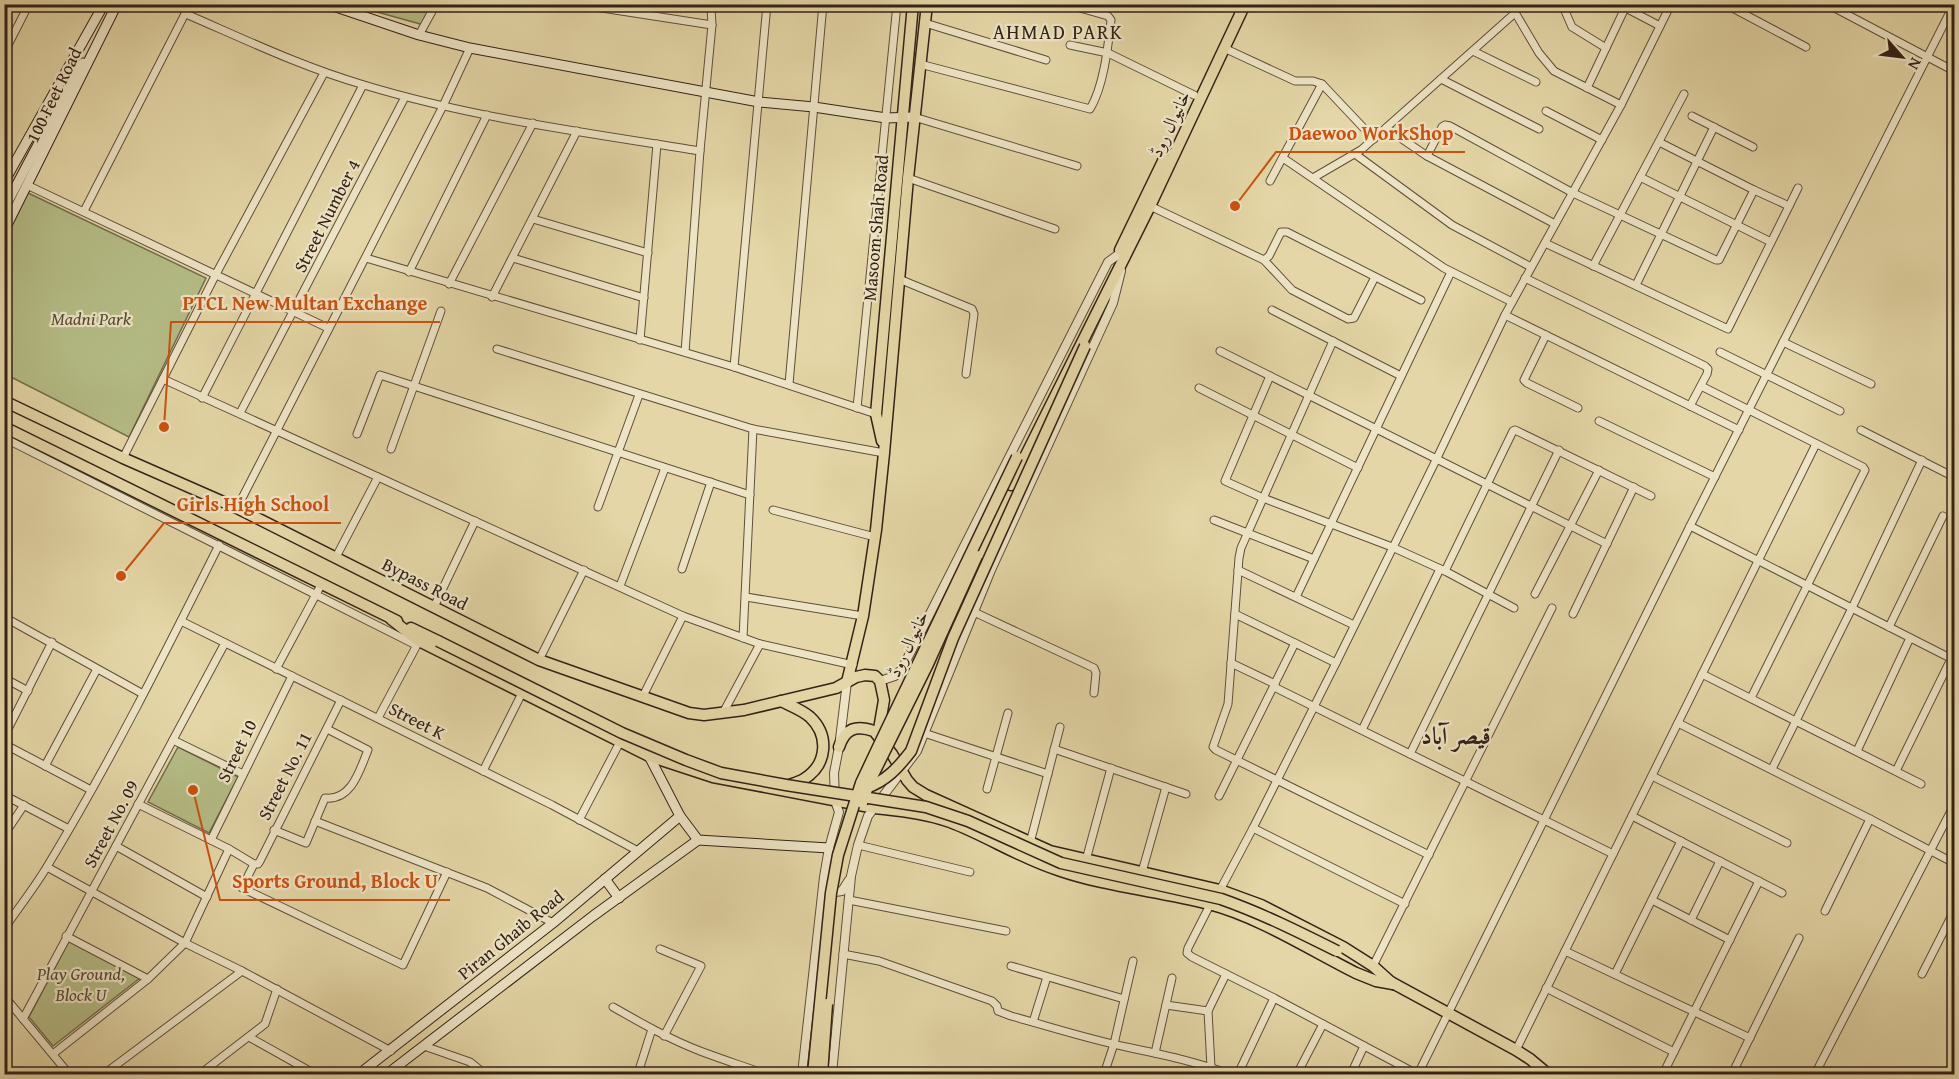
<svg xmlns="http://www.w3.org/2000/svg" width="1959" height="1079" viewBox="0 0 1959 1079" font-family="'Gentium Book Plus',Amiri,serif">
<rect width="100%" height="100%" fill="#e4d6a6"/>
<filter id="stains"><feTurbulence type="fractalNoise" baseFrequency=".00333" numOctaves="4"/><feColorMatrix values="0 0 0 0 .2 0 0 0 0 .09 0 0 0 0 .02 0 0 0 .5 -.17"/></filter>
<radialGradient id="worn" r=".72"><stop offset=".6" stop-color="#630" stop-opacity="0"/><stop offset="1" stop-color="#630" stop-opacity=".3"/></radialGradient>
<g fill="#b5bd86" stroke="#746f4e" stroke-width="1.5">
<path d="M352,5h84l-12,20z"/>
<path d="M26,192l180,86 -77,159 -124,-63 -1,-141z"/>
<path d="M178,747l60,30 -29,56 -61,-31z"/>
<path d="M69,941l71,37 -87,68 -24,-29z"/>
</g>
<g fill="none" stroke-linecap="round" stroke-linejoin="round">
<g stroke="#604e3b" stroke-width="9">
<g id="minor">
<path d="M576,4l136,21"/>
<path d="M1510,4l29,49 15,18 67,34"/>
<path d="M1562,4l10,23 34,21"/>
<path d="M1618,4l42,22"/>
<path d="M1725,4l81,43"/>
<path d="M1827,4l127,67"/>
<path d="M186,14c58,25 116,53 178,71 109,33 224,48 336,66"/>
<path d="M925,23l121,37"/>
<path d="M419,35l17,-31"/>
<path d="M1070,45l38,8 86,42"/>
<path d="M1224,48l71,33h18l9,3 52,55"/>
<path d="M1473,51l63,31"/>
<path d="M4,53l25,-49"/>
<path d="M920,64l170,45c14,-23 18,-63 21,-89l-3,-4 -42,-12"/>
<path d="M1441,79l98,50"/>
<path d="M1587,88l38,-80"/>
<path d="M1546,111l56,29"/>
<path d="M1692,116l61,31"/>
<path d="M914,117l163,49"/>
<path d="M1386,128l41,28 128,68"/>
<path d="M1659,142l95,48 35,16"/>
<path d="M1355,154l97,71 79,42"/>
<path d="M1427,156l15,-29 3,-2 5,1 123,67 143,67h3l35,-70"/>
<path d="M1283,158l161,110 68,34"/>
<path d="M1640,177l131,65"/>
<path d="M908,178l147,51"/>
<path d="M1313,178l48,-28 154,-137"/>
<path d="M1270,181l52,-97"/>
<path d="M29,186l299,142"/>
<path d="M1150,206l114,54 5,-4 12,-24h6l134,68"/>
<path d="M84,211l106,-207"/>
<path d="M533,219l115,34"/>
<path d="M1545,243l183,86 70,-141"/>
<path d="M366,258l368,109 142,47"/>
<path d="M513,258l131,40"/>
<path d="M1264,260l28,30 56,29 6,-1 21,-41"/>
<path d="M1593,266l91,-172"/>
<path d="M409,272l78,-157"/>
<path d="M1525,278l180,88 3,3 -1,5 -17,32"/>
<path d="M899,279l73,30 2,5 -8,60"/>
<path d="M449,284l84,-161"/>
<path d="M1636,285l78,-158"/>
<path d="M492,297l85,-166"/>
<path d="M1272,310l129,66"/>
<path d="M1505,315l234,115"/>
<path d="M1546,335l-22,45 3,3 51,25"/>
<path d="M640,340l17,-196"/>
<path d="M1333,341l-92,207 -2,10 -11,146 -15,43 3,3 213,105"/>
<path d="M1783,342l88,42"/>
<path d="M497,349l256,80 131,24"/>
<path d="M1220,351l387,193"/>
<path d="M685,352l15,-201 12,-126 -1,-17 2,-4"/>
<path d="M1720,352l120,59"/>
<path d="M734,367l33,-363"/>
<path d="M1270,376l-45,105 38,17 129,49 53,24 69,37"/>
<path d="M163,379l520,237 77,28 93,21"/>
<path d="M789,384l34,-380"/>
<path d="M1701,386l162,81 2,3 -114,228"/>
<path d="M1199,388l159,80"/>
<path d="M202,398l161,-313"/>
<path d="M857,408l40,-404"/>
<path d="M240,413l165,-316"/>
<path d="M1599,421l116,56"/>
<path d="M1861,430l93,47"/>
<path d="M357,434l23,-59 370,120"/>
<path d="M4,438l412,207"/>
<path d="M391,449l50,-138"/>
<path d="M123,458l93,-184 108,-201"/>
<path d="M598,507l41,-112"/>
<path d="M237,508l206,-402 27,-58"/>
<path d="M773,510l102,27"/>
<path d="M1214,520l100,39"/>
<path d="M1690,526l264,134"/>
<path d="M336,557l42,-80"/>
<path d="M682,569l29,-87"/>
<path d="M1238,570l116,55"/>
<path d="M1445,571l68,-140 2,-1 136,66"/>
<path d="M620,586l45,-118"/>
<path d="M1535,594l64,-124"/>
<path d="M746,597l117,19"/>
<path d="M1296,597l155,-325"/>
<path d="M434,607l41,-86"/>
<path d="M974,612l120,56 2,5 -2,20"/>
<path d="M1235,614l101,49"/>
<path d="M1573,614l61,-127"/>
<path d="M4,617l139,77"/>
<path d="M181,621l371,184 86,46"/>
<path d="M1889,627l54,-111"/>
<path d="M743,638l10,-209"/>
<path d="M539,660l45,-90"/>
<path d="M1231,663l44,21"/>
<path d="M276,669l45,-84"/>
<path d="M1702,674l219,110"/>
<path d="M4,678l24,13"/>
<path d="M1274,687l339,167"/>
<path d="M643,696l40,-80"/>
<path d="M341,700l-81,161 -2,3h-4l-12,24 161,77 44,-93"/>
<path d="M723,713l37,-69"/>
<path d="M378,718l40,-75"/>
<path d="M1678,723l192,96 84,44"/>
<path d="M1362,730l78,-161"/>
<path d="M924,733l124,41"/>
<path d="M4,737l48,-95"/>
<path d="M173,740l70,34"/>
<path d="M4,744l87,46"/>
<path d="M1054,749l132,45"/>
<path d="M1857,751l53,-113"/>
<path d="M1410,754l149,-304"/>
<path d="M45,766l52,-97"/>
<path d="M1772,769l80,-161 70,-148"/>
<path d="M483,771l39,-78"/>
<path d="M1896,771l55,-112"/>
<path d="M1652,776l135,67"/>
<path d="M987,789l21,-76"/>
<path d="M4,795l65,34"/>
<path d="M1219,796l76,-153"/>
<path d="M138,804l91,45 25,15"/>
<path d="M1632,816l150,77"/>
<path d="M579,820l41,-78"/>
<path d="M315,821l172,67 66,35"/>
<path d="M1253,828l152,76"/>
<path d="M274,830l32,13 19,-45c27,3 35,-29 43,-48l-41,-21"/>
<path d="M4,835l20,-30"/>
<path d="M211,840l81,-164"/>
<path d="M1030,843l30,-116"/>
<path d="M858,845l112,27"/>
<path d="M116,846l91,51"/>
<path d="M1086,860l25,-92"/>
<path d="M47,867l138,76 57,28 149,80"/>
<path d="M1142,872l24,-85"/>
<path d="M1219,892l34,-64 83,-165 101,-205 68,-143 116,-210 50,-101"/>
<path d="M849,900l157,31"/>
<path d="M1652,900l78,40"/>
<path d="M1212,901l-24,47 -1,5 5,4 82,41 143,76"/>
<path d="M1825,911l45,-92"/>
<path d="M1691,920l29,-59"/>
<path d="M4,929c15,-22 31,-42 44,-64 63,-104 117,-212 171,-320"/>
<path d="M66,936l82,43"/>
<path d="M660,949l41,17 -37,70"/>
<path d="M1565,951l185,87"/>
<path d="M843,954l36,7 113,40 5,5 1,5 13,5c40,11 80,24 120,32 33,7 66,14 98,26"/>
<path d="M1011,966l113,33"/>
<path d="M1373,966l179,-358"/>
<path d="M1615,974l66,-133"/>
<path d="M1922,974l32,-63"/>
<path d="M1546,988l128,64"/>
<path d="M4,996l65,78"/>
<path d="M1166,1005l42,6"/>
<path d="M613,1007c28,16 56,32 87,44 21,8 43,15 65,23"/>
<path d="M23,1019l202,-376"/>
<path d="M1033,1022l14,-45"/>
<path d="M249,1037l66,37"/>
<path d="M424,1046l46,16 15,12"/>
<path d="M1516,1050l300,-606"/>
<path d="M1155,1053l17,-75"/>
<path d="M53,1054l95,-75 37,-36 44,-94"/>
<path d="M1211,1067l-3,-56 18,-37"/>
<path d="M104,1074l138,-103"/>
<path d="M200,1074l65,-50 12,-35"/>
<path d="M650,1074l-11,-4 13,-41"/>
<path d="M1104,1074l10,-30 19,-83"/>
<path d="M1238,1074l36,-76"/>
<path d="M1297,1074l26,-50"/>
<path d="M1351,1074l13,-28"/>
<path d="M1418,1074l272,-548 264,-522"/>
<path d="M1663,1074l96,-193"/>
<path d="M1732,1074l67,-136"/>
<path d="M1815,1074l139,-269"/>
</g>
</g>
<g stroke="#604e3b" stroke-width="10">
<g id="tertiary">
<path d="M880,681l15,-5 7,-7 206,-407 11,-8 6,4"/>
<path d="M828,887l7,5 7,-1 7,-11"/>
<path d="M802,1074l22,-197 5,-29 10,-36 -4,-11 -1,-28 5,-26 8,-65"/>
<path d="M832,1074l19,-198 7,-31 10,-29 49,-65 74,-181 122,-267 8,-32"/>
</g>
</g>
<g stroke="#342117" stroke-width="11">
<g id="secondary">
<path d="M327,4l92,31 51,13 289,54 55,5 72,11 28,-1"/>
<path d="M4,182l100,-178"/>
<path d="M4,209l69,-131 10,-15"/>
<path d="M4,231l113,-227"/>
<path d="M649,756l31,60 18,24 131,8"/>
<path d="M605,879l14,19"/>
<path d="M359,1074l194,-151 127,-107"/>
<path d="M387,1074l206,-158 105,-76"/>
</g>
</g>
<g stroke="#342117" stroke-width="13">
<g id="primary">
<path d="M1120,250l44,-91"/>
<path d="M4,401l119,57 114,50 302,152 150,53 15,2 40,-5 92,-22 20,-11 9,-2 10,1 5,5 4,19 -6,35"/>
<path d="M4,427l393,194"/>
<path d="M882,441l-6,-27 37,-410"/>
<path d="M1011,485l139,-279 95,-202"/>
<path d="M391,619l28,22 230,115 64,21 162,31c25,3 50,5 75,14 37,14 70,36 108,48 49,17 101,21 151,34 50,13 101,46 147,69l20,8 17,3"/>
<path d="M411,628l27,13"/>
<path d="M847,682l16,-66 13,-86 8,-77 24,-275 19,-174"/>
<path d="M781,701c10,5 21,9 29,16 19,18 18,47 -6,62 -5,3 -12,5 -17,7"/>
<path d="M839,747c6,-19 17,-22 35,-16l18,23 15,26 6,7 13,8 124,56 170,39 41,15 82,42 30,19 20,18"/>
<path d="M1387,980l129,70 14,9 18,15"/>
</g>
</g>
<use href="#minor" stroke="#ede4c5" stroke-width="7"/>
<use href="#tertiary" stroke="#ede4c5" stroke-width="8"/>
<use href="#secondary" stroke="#ede4c5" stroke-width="9"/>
<use href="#primary" stroke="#e4d6a6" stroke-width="10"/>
<g stroke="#342117" stroke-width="13" stroke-linecap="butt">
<g id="primary-bridge">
<path d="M438,641l184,92 64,27 35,13 65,12 140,22 42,14 93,42 160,36c40,14 78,33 116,52"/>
<path d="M866,788c20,-7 32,-20 45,-37l42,-113 132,-292"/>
<path d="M862,803l8,-22 58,-117 49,-108"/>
<path d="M813,1074l18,-181 7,-38 23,-72 17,-36 139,-290"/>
<path d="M822,1074l5,-70"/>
</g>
</g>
<use href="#primary-bridge" stroke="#e4d6a6" stroke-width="10"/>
</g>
<g text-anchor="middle" stroke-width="4.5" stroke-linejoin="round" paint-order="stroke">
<g font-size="18" fill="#342117" stroke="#ede4c5">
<text transform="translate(54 95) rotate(-64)" y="6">100 Feet Road</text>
<text transform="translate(1170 124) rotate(-65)" y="6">خانیوال روڈ</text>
<text transform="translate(327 216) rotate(-63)" y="6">Street Number 4</text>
<text transform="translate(876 228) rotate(-85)" y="6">Masoom Shah Road</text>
<text transform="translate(425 584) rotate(27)" y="6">Bypass Road</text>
<text transform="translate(908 644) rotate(-65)" y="6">خانیوال روڈ</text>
<text transform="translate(417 721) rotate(27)" y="6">Street K</text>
<text transform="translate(237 751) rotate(-64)" y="6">Street 10</text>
<text transform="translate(285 776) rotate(-63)" y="6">Street No. 11</text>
<text transform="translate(111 824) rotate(-62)" y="6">Street No. 09</text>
<text transform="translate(511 935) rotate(-39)" y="6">Piran Ghaib Road</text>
</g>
<g font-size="18" font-style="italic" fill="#544833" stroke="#ede4c5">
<text x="91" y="325">Madni Park</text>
<text x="81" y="980">Play Ground,<tspan x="81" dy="21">Block U</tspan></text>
</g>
<g font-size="20" letter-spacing="1.5" fill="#342117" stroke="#ede4c5">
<text x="1058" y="39">AHMAD PARK</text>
</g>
<g font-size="24" font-weight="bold" fill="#342117" stroke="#ede4c5">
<text x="1456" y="744">قیصر آباد</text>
</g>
</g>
<path fill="none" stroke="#cd510e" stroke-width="2" d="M1235 206L1276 152H1465M164 427L171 322H440M121 576L164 523H341M193 790L220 900H450"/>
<g fill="#cd510e" stroke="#ede4c5" stroke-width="2">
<circle cx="1235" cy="206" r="6"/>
<circle cx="164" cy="427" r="6"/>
<circle cx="121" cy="576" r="6"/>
<circle cx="193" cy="790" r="6"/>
</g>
<g font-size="20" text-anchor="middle" font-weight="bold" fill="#cd510e" stroke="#ede4c5" stroke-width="4.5" stroke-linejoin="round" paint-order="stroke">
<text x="1371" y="140">Daewoo WorkShop</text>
<text x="305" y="310">PTCL New Multan Exchange</text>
<text x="253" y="511">Girls High School</text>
<text x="335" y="888">Sports Ground, Block U</text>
</g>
<rect width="1959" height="1079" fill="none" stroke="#e4d6a6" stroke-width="24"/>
<rect x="6" y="6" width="1947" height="1067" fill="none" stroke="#342117" stroke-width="3"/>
<rect x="12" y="12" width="1935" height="1055" fill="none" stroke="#342117" stroke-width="1.5"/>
<g transform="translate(1902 57) rotate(118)" stroke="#ede4c5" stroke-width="4.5" paint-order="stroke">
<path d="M0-4.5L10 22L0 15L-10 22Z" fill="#342117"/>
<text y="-9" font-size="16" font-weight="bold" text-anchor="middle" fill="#342117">N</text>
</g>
<rect width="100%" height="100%" filter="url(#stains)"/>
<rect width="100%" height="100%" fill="url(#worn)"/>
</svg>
